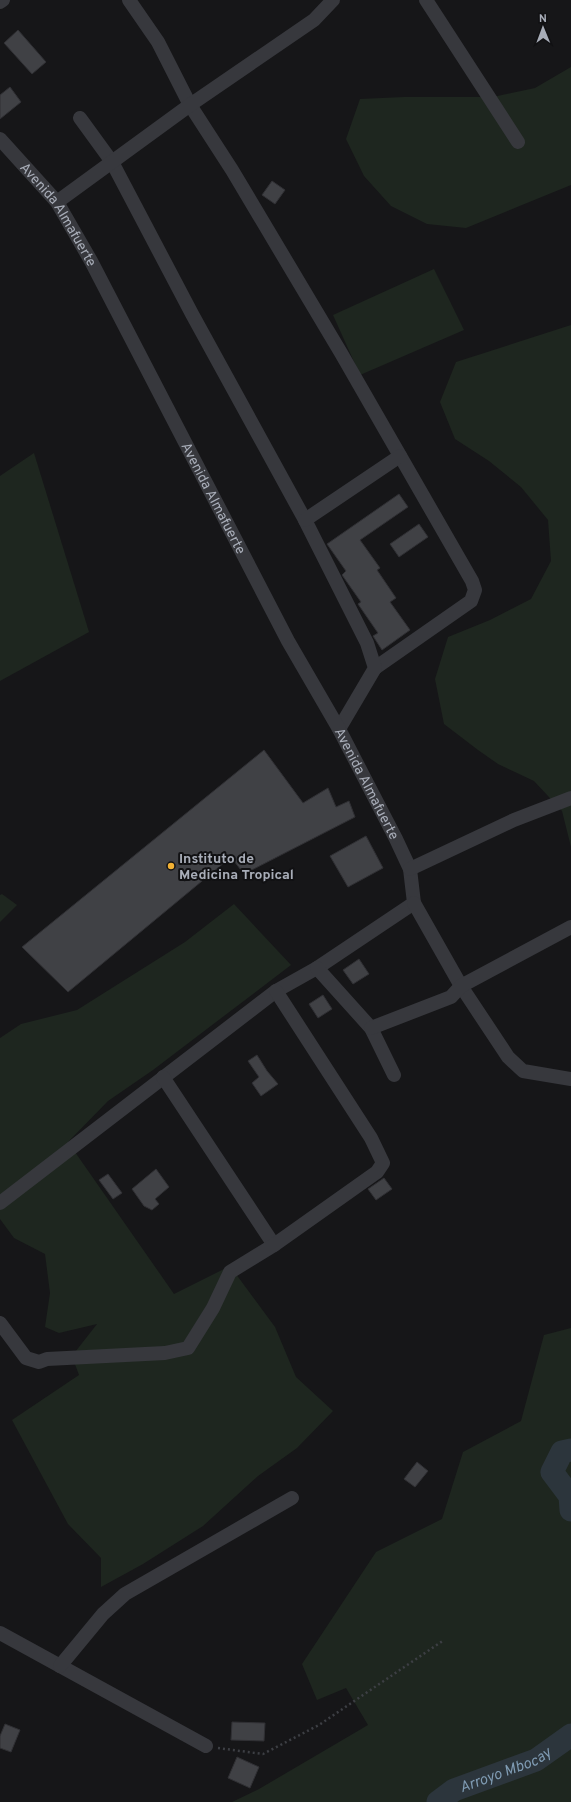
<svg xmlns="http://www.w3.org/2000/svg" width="571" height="1802" viewBox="0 0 571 1802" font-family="Overpass,sans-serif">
<rect width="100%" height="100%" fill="#161618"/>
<g fill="#1e261f">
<path d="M571,67v118l-105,43 -39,-4 -36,-18 -27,-30 -18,-37 14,-40 44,-2h89l42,-9z"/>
<path d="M434,269l30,61 -104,45 -27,-60z"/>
<path d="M571,325v522l-9,-36 -28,-30 -36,-17 -20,-14 -34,-26 -9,-45 13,-42 42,-17 41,-21 20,-38 -3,-41 -27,-33 -32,-26 -34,-22 -15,-37 16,-40z"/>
<path d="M34,453l55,179 -89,49v-205z"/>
<path d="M2,894l15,11 -17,17v-27z"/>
<path d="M234,904l57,61 -138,105 -45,31 -40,41 106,152 56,-28 45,61 21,50 37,34 -36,37 -39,28 -55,50 -60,38 -42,23v-29l-33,-34 -56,-104 67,-45 -7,-19 25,-32 -38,9 -14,-6 5,-34 -5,-39 -31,-16 -14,-19v-181l21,-14 56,-14 108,-68z"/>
<path d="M571,1328v474h-339l27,-13 109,-64 -22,-37 -29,12 -15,-36 74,-112 66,-33 21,-67 58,-31 23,-86z"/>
</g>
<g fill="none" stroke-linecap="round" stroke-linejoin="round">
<g stroke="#2c353c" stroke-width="23">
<path d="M571,1450l-9,2 -10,20 18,24 1,14"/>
<path id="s1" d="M438,1802l16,-12 82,-30 35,-25"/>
</g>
</g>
<g fill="#404145" stroke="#303034">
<path d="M18,30l28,32 -14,12 -28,-31z"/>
<path d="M10,87l11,15 -21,17v-24z"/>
<path d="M272,181l13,9 -10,14 -13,-9z"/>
<path d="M399,494l9,13 -48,33 20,28 -3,2 19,28 -6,4 20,28 -28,20 -9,-14 5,-3 -20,-29 3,-2 -19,-27 4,-4 -19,-27z"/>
<path d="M419,524l9,13 -29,20 -9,-13z"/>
<path d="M264,750l39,53 25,-15 8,19 13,-6 6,16 -111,57 -13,-17 -163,135 -46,-45z"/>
<path d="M366,836l17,32 -35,19 -18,-31z"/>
<path d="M359,959l10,15 -16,10 -10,-14z"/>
<path d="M323,995l9,14 -14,9 -9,-14z"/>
<path d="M257,1055l10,16 11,13 -17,12 -9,-13 7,-6 -11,-16z"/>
<path d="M156,1169l13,18 -14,12 4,5 -7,6 -8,-4 -12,-17z"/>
<path d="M108,1174l14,19 -9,6 -14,-19z"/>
<path d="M384,1178l8,11 -16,11 -8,-11z"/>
<path d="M417,1462l11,9 -13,16 -11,-8z"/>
<path d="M232,1722l33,1 -1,18 -33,-1z"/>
<path d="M5,1724l15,6 -9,22 -11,-4v-12z"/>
<path d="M237,1757l22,10 -9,21 -22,-10z"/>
</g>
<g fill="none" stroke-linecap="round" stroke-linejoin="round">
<path stroke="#3d3f44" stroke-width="2.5" stroke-dasharray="2 3" stroke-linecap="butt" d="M218,1748l45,6 56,-29 125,-85"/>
<g stroke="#37383d" stroke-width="14">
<path d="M129,0l29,42 32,63 42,65 109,183 131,228 3,9 -4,11 -96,67"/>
<path d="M426,0l92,142"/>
<path d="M0,2l3,-2"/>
<path d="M80,118l32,44 80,152 113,206 62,123 8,25 -36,61"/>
<path id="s2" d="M0,139l57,63 34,59 197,380 51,88 57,110 14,30 4,34 -97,65 -41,23 -276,212"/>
<path d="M57,202l133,-97 124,-85 19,-20"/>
<path d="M305,520l95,-64"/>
<path d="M410,869l104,-49 57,-22"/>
<path d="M414,903l47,83 47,71 15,14 48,8"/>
<path d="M317,968l54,60 23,47"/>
<path d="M371,1028l80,-31 10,-11 110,-59"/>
<path d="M163,1077l111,168"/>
<path d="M0,1323l26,35 13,4 8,-3 118,-6 23,-5 25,-40 17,-36 44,-27 103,-73 6,-9 -12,-25 -95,-147"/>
<path d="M0,1633l206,113"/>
<path d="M60,1666l43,-52 22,-20 167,-96"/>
</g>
</g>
<circle fill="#f2b134" stroke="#111113" stroke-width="1.5" cx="171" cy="866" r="4"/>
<g text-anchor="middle" stroke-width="4" stroke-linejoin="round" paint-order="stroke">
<g font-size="14" fill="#a8adb8" stroke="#111113">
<text dy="5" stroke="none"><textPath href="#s2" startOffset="96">Avenida Almafuerte</textPath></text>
<text dy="5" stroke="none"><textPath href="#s2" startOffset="420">Avenida Almafuerte</textPath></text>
<text dy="5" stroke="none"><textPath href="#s2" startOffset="744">Avenida Almafuerte</textPath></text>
</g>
<g font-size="14" font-weight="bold" fill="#a8adb8" stroke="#111113" text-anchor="start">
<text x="179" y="863">Instituto de<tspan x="179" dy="16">Medicina Tropical</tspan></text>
</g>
<g font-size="15" font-style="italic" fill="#7f9bb3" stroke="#111113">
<text dy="5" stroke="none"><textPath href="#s1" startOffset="75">Arroyo Mbocay</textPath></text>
</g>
</g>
<g transform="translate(543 28) rotate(359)" stroke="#111113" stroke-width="3" paint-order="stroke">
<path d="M0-3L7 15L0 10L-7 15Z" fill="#a8adb8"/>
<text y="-6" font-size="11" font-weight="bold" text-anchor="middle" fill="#a8adb8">N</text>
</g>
</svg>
